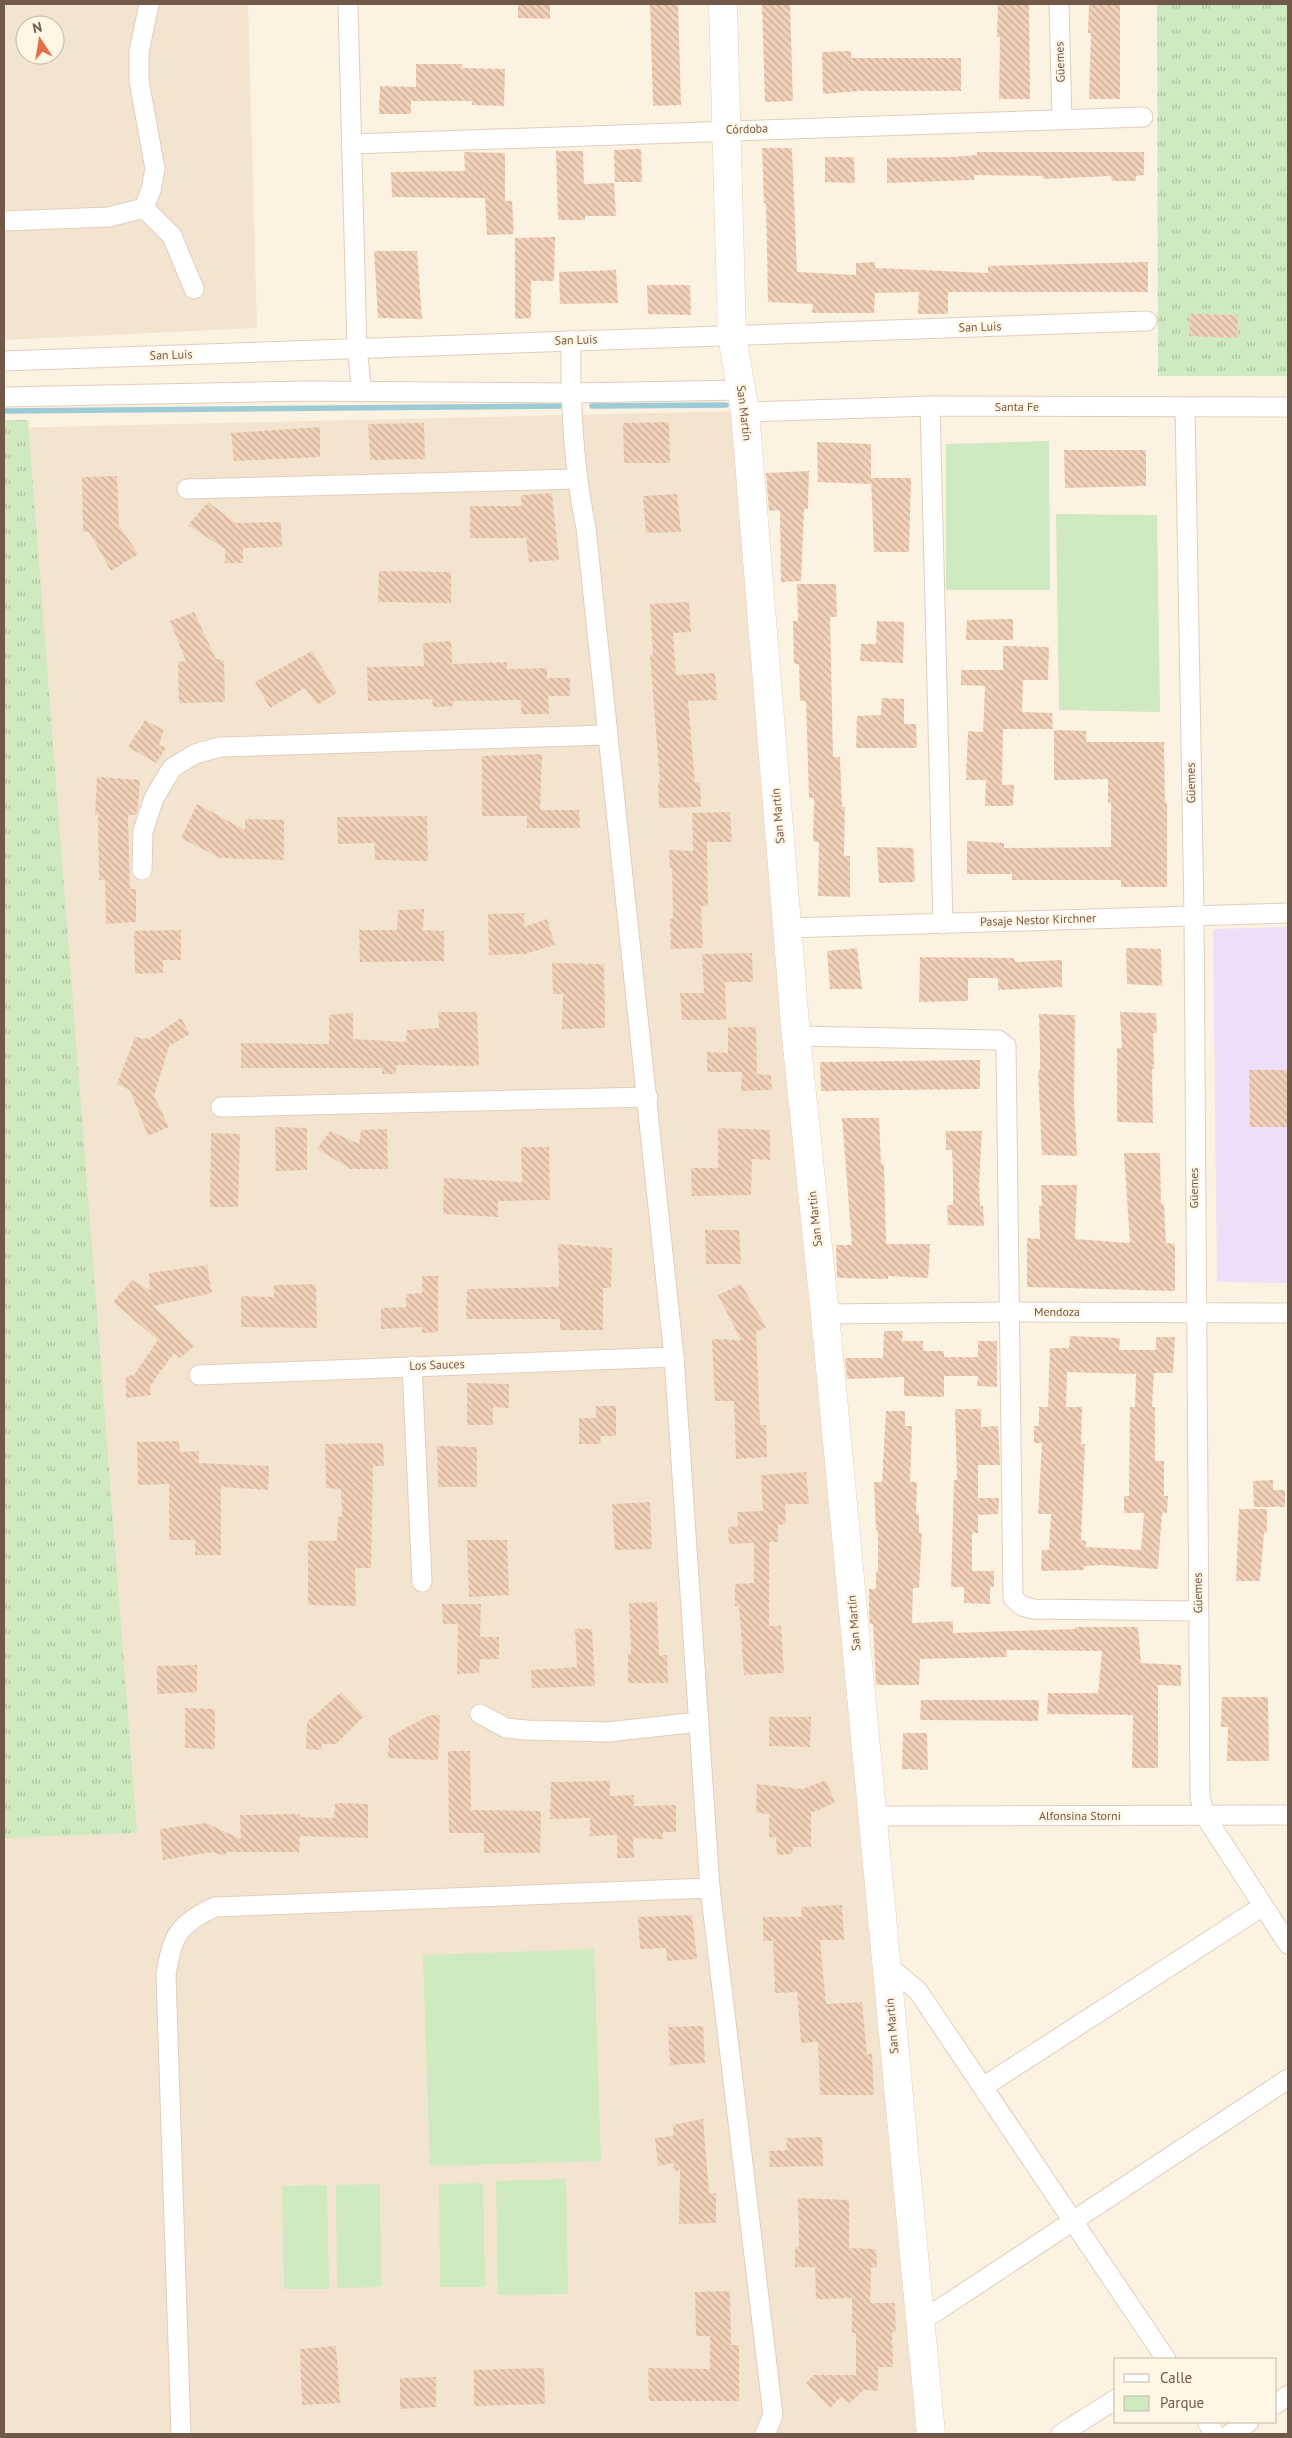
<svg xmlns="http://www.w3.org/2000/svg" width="1292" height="2438" viewBox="0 0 1292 2438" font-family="'PT Sans',sans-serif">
<defs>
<pattern id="grass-tufts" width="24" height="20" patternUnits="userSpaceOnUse" patternTransform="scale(1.25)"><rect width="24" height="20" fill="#cfe9c0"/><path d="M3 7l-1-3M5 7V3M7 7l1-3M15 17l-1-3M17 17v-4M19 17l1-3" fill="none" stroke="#acc09e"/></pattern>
<pattern id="building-back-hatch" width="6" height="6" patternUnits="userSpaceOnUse" patternTransform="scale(1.25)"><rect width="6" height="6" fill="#f1d1b8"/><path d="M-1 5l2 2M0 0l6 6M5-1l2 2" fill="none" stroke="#c8ac98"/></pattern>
</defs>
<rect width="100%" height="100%" fill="#fcf2e1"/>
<g fill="#f3e4cf" fill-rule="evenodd">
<path d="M4,4h244l9,324 -253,12zM25,25h30v30h-30z"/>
<path d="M744,411l182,2023h-922v-2006z"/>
</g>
<path fill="#efdef8" d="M1288,927v356l-71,-1 -4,-353z"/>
<g fill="url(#grass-tufts)">
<path d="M1157,4h131v372h-130z"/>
<path d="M4,420h24l109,1413 -133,5z"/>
</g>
<g fill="#cfe9c0">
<path d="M1049,441l1,149h-104v-146z"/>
<path d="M1056,514l101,1 3,197 -101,-2z"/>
<path d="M594,1949l7,212 -171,5 -7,-211z"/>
<path d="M566,2179l2,115 -70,1 -2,-114z"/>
<path d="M483,2183l2,104h-45l-1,-103z"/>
<path d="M380,2184l1,103 -44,1 -1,-103z"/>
<path d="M327,2185l2,104h-45l-2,-103z"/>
</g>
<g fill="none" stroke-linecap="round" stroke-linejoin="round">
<g stroke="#9ccbd6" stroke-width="5.5">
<path d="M592,406l134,-1"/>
<path d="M4,411l556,-5"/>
</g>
</g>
<g fill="url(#building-back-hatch)" fill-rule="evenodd">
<path d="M518,4h32v15l-32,-1z"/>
<path d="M650,4h28l3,101 -28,1z"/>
<path d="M762,4h28l3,97 -28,1z"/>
<path d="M998,4h31l1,95h-31l1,-62h-3z"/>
<path d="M1089,4h31v95h-31l2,-66h-3z"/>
<path d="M851,51v7h110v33h-103l-35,3 -1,-42z"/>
<path d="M416,64h46v4l43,1 -1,37 -32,-1v-4h-61v13h-32l1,-28 36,1z"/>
<path d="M762,148h30l5,124 59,3v-12l19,-1v6l113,5v-7l160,-4v30h-200v22h-30l1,-22 -44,1 -1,20h-62l1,-9 -45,-2 -2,-99h-2z"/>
<path d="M641,149l1,33h-27l-1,-32z"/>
<path d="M556,151h27l1,33 30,-1 2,33h-31v4h-27z"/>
<path d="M464,152l41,1v48h7l2,33 -27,1 -2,-37 -93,-1 -1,-25 74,-1z"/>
<path d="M977,152h167v23l-8,1v5h-24l-1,-5 -68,3v-3l-69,-1v5l-87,3v-25l66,-1 24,-2z"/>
<path d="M825,157h29l1,26 -30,-1z"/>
<path d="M555,237l-1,44h-23v37l-16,1v-81z"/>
<path d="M374,251h43l5,68 -44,-1z"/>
<path d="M616,270l2,33 -58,1 -1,-32z"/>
<path d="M647,285h43l1,30 -43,-1z"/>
<path d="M1190,314l48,1 -1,23 -48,-2z"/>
<path d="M669,422l1,41h-46l-1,-40z"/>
<path d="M424,423l1,36 -55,1 -2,-36z"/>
<path d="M320,427v30l-86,4 -3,-28z"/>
<path d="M817,442l54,2v40l-53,-2z"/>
<path d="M1064,450h82v36l-81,2z"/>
<path d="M809,471l-1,38h-4l-3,72 -20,1 -1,-72 -11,1 -3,-38z"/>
<path d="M117,476l2,49 19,29 -27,17 -22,-39h-6l-1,-55z"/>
<path d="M871,478h40l-2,74h-35z"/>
<path d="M552,493l7,67 -30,2 -3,-24h-56v-32h52l-1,-11z"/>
<path d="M677,494l4,38 -35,1 -3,-37z"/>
<path d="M208,502l28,21 45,-1 1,25 -39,1v15h-18v-14l-37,-24z"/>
<path d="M379,571l72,1v31l-73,-1z"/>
<path d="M797,584h39l1,33h-7l3,140h7l2,50h3l-1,49h6v41l-32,-1 1,-54h-6l1,-44h-5l-3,-97h-6l-1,-37h-5l-1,-43h5z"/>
<path d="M689,602l2,30 -18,1 3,42 39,-2 2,27 -29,1 7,82h5l1,24 -42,1 -1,-25h2l-10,-128h3l-3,-51z"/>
<path d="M194,612l22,47 8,1 1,42 -46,1 -1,-41 8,-1 -16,-40z"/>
<path d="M1013,619v21h-47l1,-20z"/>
<path d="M877,621l27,1 -1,41 -43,-2 1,-17h15z"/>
<path d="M451,641l1,23 55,-2v7l40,-1v10h23v18h-22l1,18h-28v-14l-68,1 1,5 -21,1 -1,-8 -64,2 -1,-34 57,-1 -1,-23z"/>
<path d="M1003,646l46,1 -1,33h-25l-1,32 30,1 1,16h-50l-1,56h12l-1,21h-28l1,-26h-20l2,-49 15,1 2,-46 -24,-1v-15h42z"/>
<path d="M312,651l25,42 -20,12 -12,-17 -35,20 -15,-26z"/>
<path d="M882,698l22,1v25h12l1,24h-61l1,-32 24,-1z"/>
<path d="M145,720l19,10 -5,15 7,3 -10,15 -28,-16z"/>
<path d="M1054,730l32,1v11h78l1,61h2v84h-46v-7h-109v-6h-45v-33l37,2v5l107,-1v-45l-3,1v-24l-54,1z"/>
<path d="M542,754l-2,56h39l1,18h-53v-12h-45v-60z"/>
<path d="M97,777l43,3 -2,29 -2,6h-8l2,74h6v33l-30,2 -1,-44h-6l-1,-65h-3z"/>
<path d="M197,804l48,26v-11l39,1v40l-64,-2 -39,-20z"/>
<path d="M730,812l2,30h-25l1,64h-7l2,42 -32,1 -1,-30h3l-1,-51h-2l-1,-18 24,1 -1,-38z"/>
<path d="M427,816l1,45 -53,-1 -1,-17 -36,1 -1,-27z"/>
<path d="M877,847l36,1 2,34 -36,1z"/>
<path d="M424,909l-1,21 21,1v30l-84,1 -1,-32h38l1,-20z"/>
<path d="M524,913v14l23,-8 8,26 -30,9 -36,1 -1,-41z"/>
<path d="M181,930v30h-18v13l-28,1 -1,-43z"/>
<path d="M857,948l5,41h-32l-3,-38z"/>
<path d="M1126,948l35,1 1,37 -35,-2z"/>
<path d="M752,953l1,29h-28l1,38h-44l-2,-27h24l-2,-39z"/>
<path d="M920,957l94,1 1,4 47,-2v27l-64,3v-12h-30v23l-49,1z"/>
<path d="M552,963l52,1 1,64 -43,1 1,-35h-10z"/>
<path d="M438,1012h39l2,54 -82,-1 -2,9h-13v-6h-141v-25l88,1v-29l24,-2v26l53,3 1,-12 32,-2z"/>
<path d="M1120,1012l36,1 1,20h-4l1,36h-2l1,54 -36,-1v-74h5z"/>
<path d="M1039,1014l36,1 -1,87 3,54 -35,-1 -4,-85h2v-22z"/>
<path d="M181,1018l9,16 -21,12 -15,50 15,31 -21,9 -18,-46 -13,-6 18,-47 14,2z"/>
<path d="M728,1027h28l1,47 14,1 1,15 -31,1 1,-19h-35v-20l21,1z"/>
<path d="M980,1060v29l-159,2 -1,-29z"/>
<path d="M1249,1070h39v57h-38z"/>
<path d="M842,1118h37l2,46h3l2,80h44l-2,34 -40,-2v3l-51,-1 -1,-33h16z"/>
<path d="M275,1127l32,1v42l-31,1z"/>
<path d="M718,1128l52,2v30l-18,-1 -1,36 -59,1 -1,-28h27z"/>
<path d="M387,1129l1,40h-37l-34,-20 13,-18 29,13 2,-14z"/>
<path d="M946,1131h36l-3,55 1,20h3l1,20 -36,-1 -1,-20h6v-32l-1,-23h-6z"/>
<path d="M211,1133l29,1 -2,73h-28z"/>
<path d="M521,1147h28l1,53 -52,1v16l-55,-3 1,-36 78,4z"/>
<path d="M1124,1153h36l1,51h3l2,39 9,1v47l-148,-4v-49l13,1 -1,-33h3l-1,-21h36l-2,54 55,4z"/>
<path d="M705,1230h34l2,34h-35z"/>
<path d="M558,1244l54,4 -1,40h-8v42h-43v-11h-94l1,-30 92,-2z"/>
<path d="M207,1265l5,28 -59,13 41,40 -14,12 -6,-5 -24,33 1,9 -25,3v-22l8,-1 24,-35 -45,-38 19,-22 18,10 -1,-17z"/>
<path d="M422,1276h16v56l-16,1v-6l-41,2v-21l25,-1v-13l16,-1z"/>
<path d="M316,1284l1,44 -76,-1v-31l33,1v-12z"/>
<path d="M741,1284l25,43 -10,5 4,93h6l1,32 -31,2 -2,-58h-19l-3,-62 29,1 -23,-45z"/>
<path d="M884,1331h19l-1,10h21v10h21v6h34v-16h19v46l-20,-1 1,-10h-34v21l-40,-1v-19l-57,2 -2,-21h38z"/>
<path d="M1070,1336l50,2 -1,12h37v-13h19l-2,36h-19l-2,34h3v54h9v35h4l-1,17h-5l-4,56 -56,-4 -18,1v4l-43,1 1,-21h7l2,-36h-13l4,-71h-8v-17h5v-19h9l2,-59h19zM1067,1372l69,2 -1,33h-5l-1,89h-5v17h20l-3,37 -55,-3v-6l-5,-1 4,-96h-4l1,-37h-16z"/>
<path d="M467,1383l42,1v24l-16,-1v18h-26z"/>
<path d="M596,1406h20v30h-15l-1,8h-21v-26h17z"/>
<path d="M955,1409h26v18l17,-1 2,39h-22v33h21l-1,16 -20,1v18h-6v38h22v16h-4v17l-26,-1v-16h-13l3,-107h3z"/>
<path d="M886,1411h19v15h7l-2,56h7l-1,32h3v19h3l-3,55h-6l-1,35 41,-2v12l122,-4v-2h63l3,36 40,2v21l-23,-1v83h-26l1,-53 -86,-1 1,-21h50l4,-42 -96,-1 1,7 -87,2 -1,26h-43l-3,-61h-3l-1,-14v-21h7v-18h2v-41h-2l-2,-48h8z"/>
<path d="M179,1441l1,11 19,-1v12l70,3 -1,24 -47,-3v68h-26v-15h-26v-56l-31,1 -1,-43z"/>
<path d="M383,1443l1,23h-11l-2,102h-16l1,38 -48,-1v-64h29l1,-24h4l-1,-28 -15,-1 -1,-44z"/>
<path d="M437,1446l40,1v40h-39z"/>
<path d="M806,1472l3,32h-24l1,20 -8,1v17h-9v84h12l3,47 -40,2 -5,-69h-4v-22l19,-1v-40l-25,1 -1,-17 10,-1 -1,-14 26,-1 -2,-36z"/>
<path d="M1273,1480v10h12v17h-31l-1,-26z"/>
<path d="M650,1502l2,47 -37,1 -3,-46z"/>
<path d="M1239,1509h28v23l-3,1 -4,48h-24z"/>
<path d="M467,1540h40l2,55 -40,2z"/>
<path d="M657,1602l2,53h8l1,28h-40v-29h3l-2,-51z"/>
<path d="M442,1604h39l-1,33h19v22h-19l-1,14 -22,1 1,-50h-15z"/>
<path d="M575,1629h17l3,57 -63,2 -1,-18 46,-3z"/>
<path d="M197,1665v27l-40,2v-28z"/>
<path d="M341,1692l23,24 -28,28h-14l-1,6 -15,-1 1,-27z"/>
<path d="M1222,1697h46l1,64h-42l1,-34h-7z"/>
<path d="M921,1700h118l-1,21 -118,-1z"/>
<path d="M185,1708l30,1v40l-30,-1z"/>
<path d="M430,1715h10l-2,45 -50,-2 1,-21z"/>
<path d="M769,1717h42l-1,30 -41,-1z"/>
<path d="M903,1733h24l1,37 -26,-1z"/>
<path d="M448,1751h22l1,59 70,1 -1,42h-56v-20h-35z"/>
<path d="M826,1780l9,23 -24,10v34h-18l-1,7 -15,1 -1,-18 -7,1v-24l-13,-1 1,-29 46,5z"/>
<path d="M610,1781v15l24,-1v11l42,-1v27h-13v7l-30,-1 1,20h-17v-23l-27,1v-18l-40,1 1,-37z"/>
<path d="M335,1803l33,1v34l-68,-2 -1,16h-72l-3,4 -12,-4 -49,8 -3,-31 46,-6 35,16 -1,-24 60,-1v3l34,1z"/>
<path d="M842,1905l2,35h-24l6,64 36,-2 5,52h5l2,41h-54l-2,-53 -17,1 -4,-51 -22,1 -2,-52h-10v-24h39l-1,-10z"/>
<path d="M692,1915l5,44 -30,2 -1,-13 -26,1 -2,-32z"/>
<path d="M703,2026l2,37 -35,2 -2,-38z"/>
<path d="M703,2119l6,74h7v30l-37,1 1,-54 -5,1 -2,-8 -15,3 -3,-28 18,-2v-11z"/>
<path d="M822,2137l1,29 -53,1 -1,-16 18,-1 -1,-12z"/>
<path d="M798,2198l51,2v48l27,1 1,19 -6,-1 -1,36h25l1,29h-4l1,35h-15v24l-14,-1 -14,13 -9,-6 -11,11 -24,-25 8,-8h42v-42h-4v-35l-36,1 -1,-32h-20v-20h4z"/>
<path d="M730,2291l1,54h8v56h-90l-1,-33 62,1v-33h-14l-1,-44z"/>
<path d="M336,2346l4,57 -38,2 -2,-56z"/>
<path d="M544,2368l1,36 -71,2v-36z"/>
<path d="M436,2377v30l-36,2v-31z"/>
</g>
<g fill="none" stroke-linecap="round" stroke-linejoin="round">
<g stroke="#e0cebd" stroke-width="21">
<g id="street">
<path d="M149,4l-10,48v29l16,88 -4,21 -7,18 28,28 22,53"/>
<path d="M348,4l9,345 5,43"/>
<path d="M1059,4l3,116"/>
<path d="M351,144l792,-27"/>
<path d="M4,221l105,-4 35,-9"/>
<path d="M571,340c-1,65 2,125 15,188l88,829 36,531 63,527 -8,19"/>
<path d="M4,361l1143,-40"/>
<path d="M4,397l303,-6 263,2 171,-3"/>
<path d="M930,406l13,518"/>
<path d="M1185,408l9,506 6,883 5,19 83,128"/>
<path d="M745,412l185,-6 358,1"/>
<path d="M187,489l389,-10"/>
<path d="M142,870l1,-39 11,-33 18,-30 23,-14 25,-7 387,-12"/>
<path d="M787,928l501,-15"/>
<path d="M796,1036l202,4 8,6 7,552 9,8 11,3 165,2"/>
<path d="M221,1107l427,-10"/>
<path d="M825,1314l186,-2 277,1"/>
<path d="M412,1366l10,216"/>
<path d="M199,1375l475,-18"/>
<path d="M480,1714l26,14 20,2 81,2 92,-10"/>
<path d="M872,1816l416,-1"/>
<path d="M886,1964l32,27 248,368"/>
<path d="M983,2087l280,-181"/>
<path d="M920,2322l368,-243"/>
<path d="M1276,2404l12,-9"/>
<path d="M1207,2422l8,12"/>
<path d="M181,2434l-15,-459c6,-40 13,-51 49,-68l495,-19"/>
<path d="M1061,2434l55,-35"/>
<path d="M1230,2434l19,-12"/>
</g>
</g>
<g stroke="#e4d0bb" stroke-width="29">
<path id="secondary" d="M723,4l9,332 13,76 51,624 29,278 106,1120"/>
</g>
<use href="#street" stroke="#fff" stroke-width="19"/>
<use href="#secondary" stroke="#fff" stroke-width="28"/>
</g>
<g text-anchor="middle" stroke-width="5" stroke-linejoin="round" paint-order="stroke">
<g font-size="12" fill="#725848" stroke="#fff6e6">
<text transform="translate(1060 62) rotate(-92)" y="4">Güemes</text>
<text transform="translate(747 129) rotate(-2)" y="4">Córdoba</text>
<text transform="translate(980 327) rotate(-2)" y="4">San Luis</text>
<text transform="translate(576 340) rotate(-2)" y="4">San Luis</text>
<text transform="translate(171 355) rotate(-2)" y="4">San Luis</text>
<text x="1017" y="411">Santa Fe</text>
<text transform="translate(744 413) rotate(83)" y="4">San Martín</text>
<text transform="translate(1191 783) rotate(-91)" y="4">Güemes</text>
<text transform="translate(778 816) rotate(-95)" y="4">San Martín</text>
<text transform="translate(1038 920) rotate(-2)" y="4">Pasaje Nestor Kirchner</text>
<text transform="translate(1194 1188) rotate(-90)" y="4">Güemes</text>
<text transform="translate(815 1219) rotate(-96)" y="4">San Martín</text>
<text x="1057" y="1316">Mendoza</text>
<text transform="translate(437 1365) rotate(-2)" y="4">Los Sauces</text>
<text transform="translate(1198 1593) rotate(-91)" y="4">Güemes</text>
<text transform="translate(854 1623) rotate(-95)" y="4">San Martín</text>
<text x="1080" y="1820">Alfonsina Storni</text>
<text transform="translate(892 2026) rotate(-95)" y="4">San Martín</text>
</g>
</g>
<rect width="1292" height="2438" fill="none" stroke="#725848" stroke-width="10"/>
<rect x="1114" y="2358" width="162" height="65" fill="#fff6e6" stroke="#c7b7a7"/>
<rect x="1124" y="2374" width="25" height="8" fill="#ffffff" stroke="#c7b7a7"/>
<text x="1160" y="2383" font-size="15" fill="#725848">Calle</text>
<rect x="1124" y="2396" width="25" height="15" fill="#cfe9c0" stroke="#c7b7a7"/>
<text x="1160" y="2408" font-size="15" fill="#725848">Parque</text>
<g transform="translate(40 40) rotate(348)"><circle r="24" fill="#fff6e6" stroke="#c7b7a7"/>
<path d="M0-4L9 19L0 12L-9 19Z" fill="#e56e46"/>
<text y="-8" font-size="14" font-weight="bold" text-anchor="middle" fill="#725848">N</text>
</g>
</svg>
